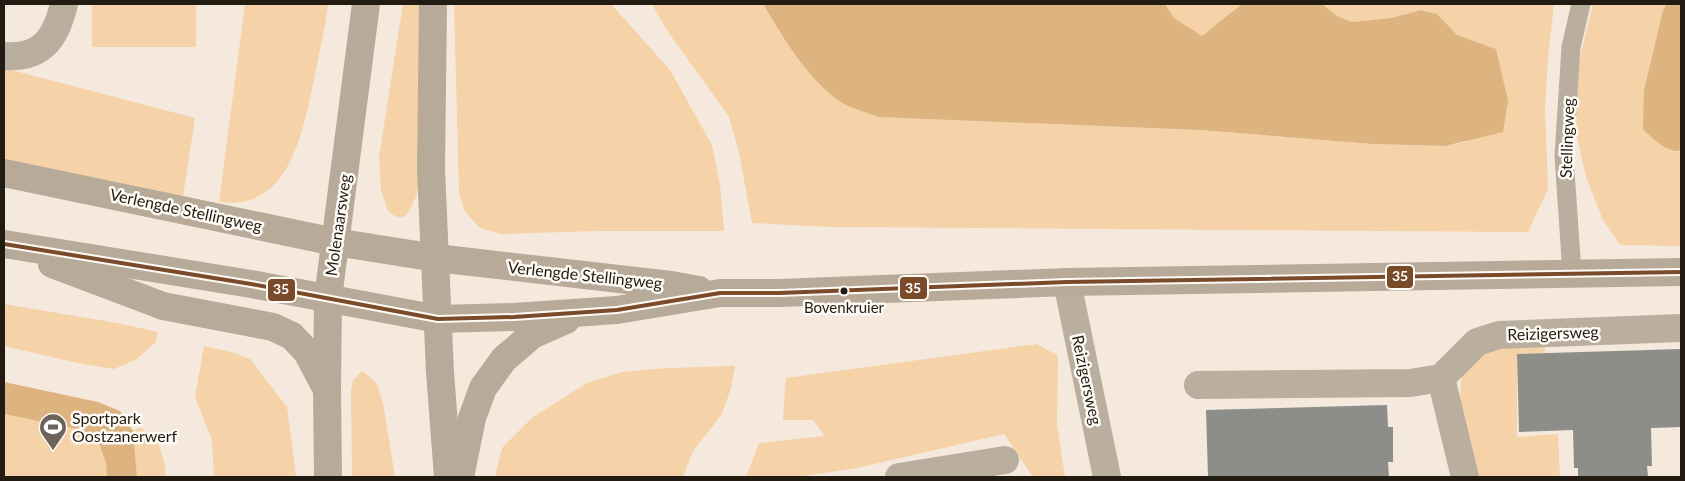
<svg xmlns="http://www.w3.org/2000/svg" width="1685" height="481" viewBox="0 0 1685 481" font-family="Lato,sans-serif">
<rect width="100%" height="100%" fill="#f4e9dc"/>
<g fill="#f5d2a8">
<rect x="92" y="4" width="104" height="43"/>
<path d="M245,4h83c-3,25 -9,50 -14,75 -11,52 -24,133 -95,123z"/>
<path d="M403,4h25l-7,167 -5,26 -9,18 -7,3 -7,-3 -5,-4 -7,-21 -2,-33z"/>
<path d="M454,4h157l59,66 42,75 8,40 4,46h-125l-98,3 -21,-6 -15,-16 -6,-20z"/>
<path d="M652,4h111c21,35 44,75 79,99 10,6 25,9 36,14l322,13 172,14 73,2 20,-4 9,-4 22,-89 -39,-14 -20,-21 -16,-4 -30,8 -39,4 -15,-6 -15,-12h232l-6,54 -3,51 3,80 -20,43 -699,-5 -77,-4 -13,-71 -10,-35 -63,-88z"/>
<path d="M1165,4h77l-40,33 -28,-19z"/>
<path d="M1593,4h74l-4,6 -19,80 34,62 3,-1v95l-61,-1 -17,-25 -17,-43 -9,-40 -2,-42 5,-38z"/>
<path d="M4,68l191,50 -12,79 -179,-37z"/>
<path d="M4,304l113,19 41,9 -2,10 -19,17 -23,10 -32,-5 -78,-18z"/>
<path d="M1544,339l1,14 -28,1v83l41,-3 2,43h-85l-16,-70 3,-36 31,-25z"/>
<path d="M1037,344l21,12 -1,69 8,52h-32l-29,-43 -147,34 -60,9h-51l13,-34 66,-7 -12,-16h-30l3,-42z"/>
<path d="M204,346l28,6 18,7 37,48 9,70h-82l-2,-37 -17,-43z"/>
<path d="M735,366l-4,22 -9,26 -29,37 -10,26h-188l7,-29 31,-31 54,-34 35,-11 46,-4z"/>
<path d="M362,371l14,11 7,21 12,74h-43l-1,-86 2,-11z"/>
<path d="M4,414l68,14 25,11 9,24 1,14h-103z"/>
<path d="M141,427l18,18 6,21 1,11h-29l-4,-46z"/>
</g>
<g fill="#ddb380">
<path d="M763,4h402l9,14 28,18 40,-32h80l15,12 15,6 39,-4 30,-8 16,4 20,21 39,14 12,52 -5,31 -58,14 -73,-2 -172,-14 -322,-13c-11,-5 -26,-8 -36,-14 -35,-24 -58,-64 -79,-99z"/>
<path d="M1667,4h14v147c-15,1 -28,-12 -38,-22l1,-39 19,-80z"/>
<path d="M4,382l94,20 22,9 13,20 4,46h-30l-1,-14 -9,-25 -25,-10 -68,-14z"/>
</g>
<g fill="#8d8e89">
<path d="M1681,349v78l-30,1 1,38h-5l1,11h-70v-9h-4l-1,-38 -54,2 -2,-78z"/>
<path d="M1387,405l1,22h5v35h-5l1,15h-181l-2,-67z"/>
</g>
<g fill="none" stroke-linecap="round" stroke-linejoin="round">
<path stroke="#baae9f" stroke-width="19" d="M1572,273l-8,-117 7,-109 10,-43"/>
<g stroke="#baae9f" stroke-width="28">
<path d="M4,56c38,3 52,-18 60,-52"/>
<path d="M1067,282l40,195"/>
<path d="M1441,378l24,99"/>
<path d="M1198,385l212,-2 31,-5 36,-36 22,-7 182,-7"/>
<path d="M899,477l106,-17"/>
</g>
<g stroke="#b8aa99" stroke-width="28">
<path d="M433,4l-2,166 9,202 8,105"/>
<path d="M4,173l331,69 101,16 235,27 28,5"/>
<path d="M4,244l247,40 187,35 76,-2 103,-7 103,-17h59l288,-11 614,-10"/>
<path d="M52,264l111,42 110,21 19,9 15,16 19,36"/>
<path d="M328,477l-1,-87 1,-92 38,-294"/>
<path d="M460,477l12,-59 11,-30 21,-29 28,-24 34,-15"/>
</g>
<g stroke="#fefaf5" stroke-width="8">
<path id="bus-1" d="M4,244l247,40 187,35 76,-2 103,-7 103,-17h59l288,-11 614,-10"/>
</g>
<use href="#bus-1" stroke="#7a4b2a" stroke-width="4"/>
</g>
<defs>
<g id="stadium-pin" transform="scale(1.4375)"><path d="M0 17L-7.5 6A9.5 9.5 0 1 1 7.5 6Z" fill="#6c6359" stroke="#fefaf5"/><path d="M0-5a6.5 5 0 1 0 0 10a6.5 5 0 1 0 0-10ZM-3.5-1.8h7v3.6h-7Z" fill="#fff"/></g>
</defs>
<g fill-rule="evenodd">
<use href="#stadium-pin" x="53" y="427"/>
</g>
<circle fill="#221b12" stroke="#fefaf5" stroke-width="2" cx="844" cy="291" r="4.5"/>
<g text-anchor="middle" stroke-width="5" stroke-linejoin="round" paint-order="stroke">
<g font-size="15" fill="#221b12" stroke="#fefaf5">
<text x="844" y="313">Bovenkruier</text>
</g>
<g font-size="16" fill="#221b12" stroke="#fefaf5">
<text transform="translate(1567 138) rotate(-88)" y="6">Stellingweg</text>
<text transform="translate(186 210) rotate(12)" y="6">Verlengde Stellingweg</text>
<text transform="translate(338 225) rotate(-82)" y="6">Molenaarsweg</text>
<text transform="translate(585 275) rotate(6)" y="6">Verlengde Stellingweg</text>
<text transform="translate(1553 333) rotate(-2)" y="6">Reizigersweg</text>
<text transform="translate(1087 380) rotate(78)" y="6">Reizigersweg</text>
</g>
<g font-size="16" fill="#221b12" stroke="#fefaf5" text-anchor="start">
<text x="72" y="424">Sportpark<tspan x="72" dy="18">Oostzanerwerf</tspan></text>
</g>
</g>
<g stroke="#fefaf5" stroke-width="2">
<rect x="1386" y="265" width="28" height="24" rx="5" fill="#7a4b2a"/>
<rect x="899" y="276" width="29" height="24" rx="5" fill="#7a4b2a"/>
<rect x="267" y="278" width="29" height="24" rx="5" fill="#7a4b2a"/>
</g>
<g font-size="14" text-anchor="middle" font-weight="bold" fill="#fff">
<text x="1400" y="281">35</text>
<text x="913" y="293">35</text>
<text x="281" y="294">35</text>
</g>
<rect width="1685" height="481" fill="none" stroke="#221b12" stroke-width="10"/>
</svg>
